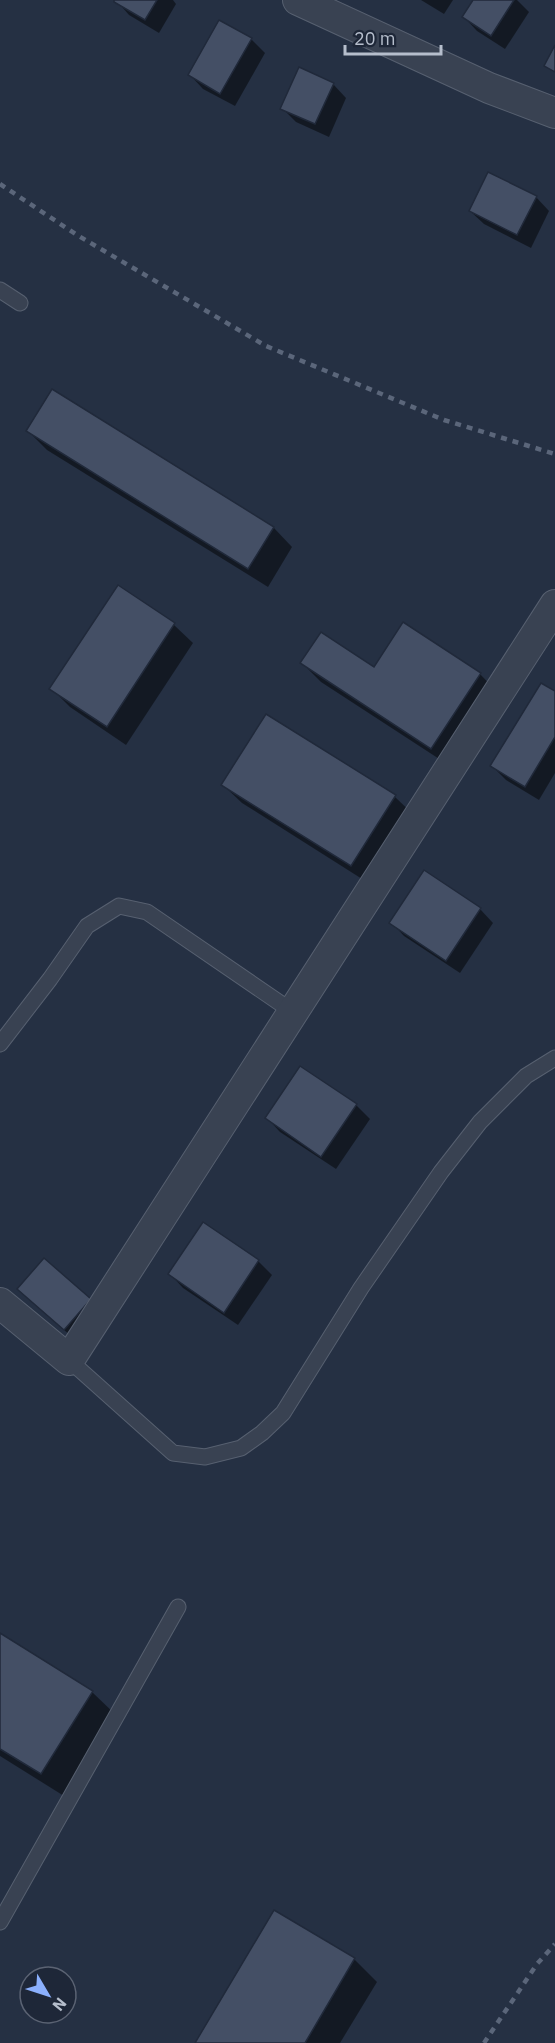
<svg xmlns="http://www.w3.org/2000/svg" width="555" height="2043" viewBox="0 0 555 2043" font-family="'IBM Plex Sans',sans-serif">
<rect width="100%" height="100%" fill="#253043"/>
<g fill="#0007">
<path d="M116,0h57l3,4 -17,29 -30,-18z"/>
<path d="M421,0h32l-9,14z"/>
<path d="M475,0h42l12,12 -24,37 -28,-18 -13,-14z"/>
<path d="M251,39l14,14 -30,53 -32,-17 -13,-14z"/>
<path d="M333,84l13,14 -17,39 -33,-15 -14,-14z"/>
<path d="M536,197l13,14 -18,37 -47,-24 -14,-13z"/>
<path d="M52,391l222,137 18,19 -24,40 -221,-137 -19,-19z"/>
<path d="M118,587l56,38 19,18 -67,102 -56,-38 -19,-19z"/>
<path d="M302,663l178,11 18,19 -48,73 -129,-84z"/>
<path d="M555,693v80l-16,27 -33,-20 -14,-14z"/>
<path d="M223,785l172,12 19,18 -44,69 -128,-81z"/>
<path d="M480,909l13,14 -33,50 -56,-37 -13,-14z"/>
<path d="M356,1105l14,14 -34,50 -56,-37 -13,-14z"/>
<path d="M258,1261l14,14 -34,50 -55,-37 -13,-14z"/>
<path d="M19,1289l71,11 -11,43 -46,-40z"/>
<path d="M0,1635l92,57 23,22 -51,82 -64,-40z"/>
<path d="M274,1912l80,47 23,23 -37,61h-144z"/>
</g>
<g fill="#444f65" stroke="#20293a" stroke-width="1.5">
<path d="M114,0h43l-12,20 -31,-18z"/>
<path d="M473,0h41l-23,36 -29,-19z"/>
<path d="M219,20l33,18 -32,56 -32,-19z"/>
<path d="M555,45v27l-11,-6z"/>
<path d="M299,67l35,16 -19,41 -35,-15z"/>
<path d="M488,172l49,24 -20,39 -48,-24z"/>
<path d="M52,389l222,138 -26,42 -222,-138z"/>
<path d="M118,585l57,38 -68,104 -58,-38z"/>
<path d="M403,622l78,51 -50,76 -131,-86 21,-31 53,35z"/>
<path d="M541,683l14,8v46l-30,50 -35,-21z"/>
<path d="M266,714l130,81 -45,71 -130,-81z"/>
<path d="M424,870l57,38 -35,53 -57,-38z"/>
<path d="M300,1066l57,38 -36,53 -56,-39z"/>
<path d="M203,1222l56,38 -35,53 -56,-39z"/>
<path d="M44,1258l47,41 -27,31 -47,-41z"/>
<path d="M0,1633l93,58 -52,83 -41,-25z"/>
<path d="M274,1910l81,48 -50,85h-110z"/>
</g>
<g fill="none" stroke-linecap="round" stroke-linejoin="round">
<g stroke="#576070" stroke-width="17">
<g id="lane">
<path d="M0,290l20,13"/>
<path d="M0,1044l50,-65 37,-53 32,-20 28,6 146,100"/>
<path d="M69,1360l104,93 32,4 36,-9 21,-15 21,-20 78,-125 80,-116 39,-50 46,-46 29,-18"/>
<path d="M0,1922l178,-315"/>
</g>
</g>
<g stroke="#576070" stroke-width="32">
<g id="street">
<path d="M298,0l191,88 66,25"/>
<path d="M0,1303l69,57 486,-755"/>
</g>
</g>
<use href="#lane" stroke="#394252" stroke-width="15"/>
<use href="#street" stroke="#394252" stroke-width="30"/>
<g stroke="#5b667a" stroke-width="4.5" stroke-dasharray="6 6" stroke-linecap="butt">
<path d="M0,184l77,51 189,111 178,74 111,34"/>
<path d="M484,2043l53,-79 18,-20"/>
</g>
</g>
<g transform="translate(48 1995) rotate(129)"><circle r="28" fill="#1e2738" stroke="#5b6373" stroke-width="1.5"/>
<path d="M0-4.5L10 22L0 15L-10 22Z" fill="#8bb0fd"/>
<text y="-9" font-size="16" font-weight="bold" text-anchor="middle" fill="#b6becc">N</text>
</g>
<path d="M345 45v9h96v-9" fill="none" stroke="#b6becc" stroke-width="3"/>
<text x="354" y="45" font-size="18" fill="#b6becc" stroke="#1e2738" stroke-width="4.5" paint-order="stroke">20 m</text>
</svg>
